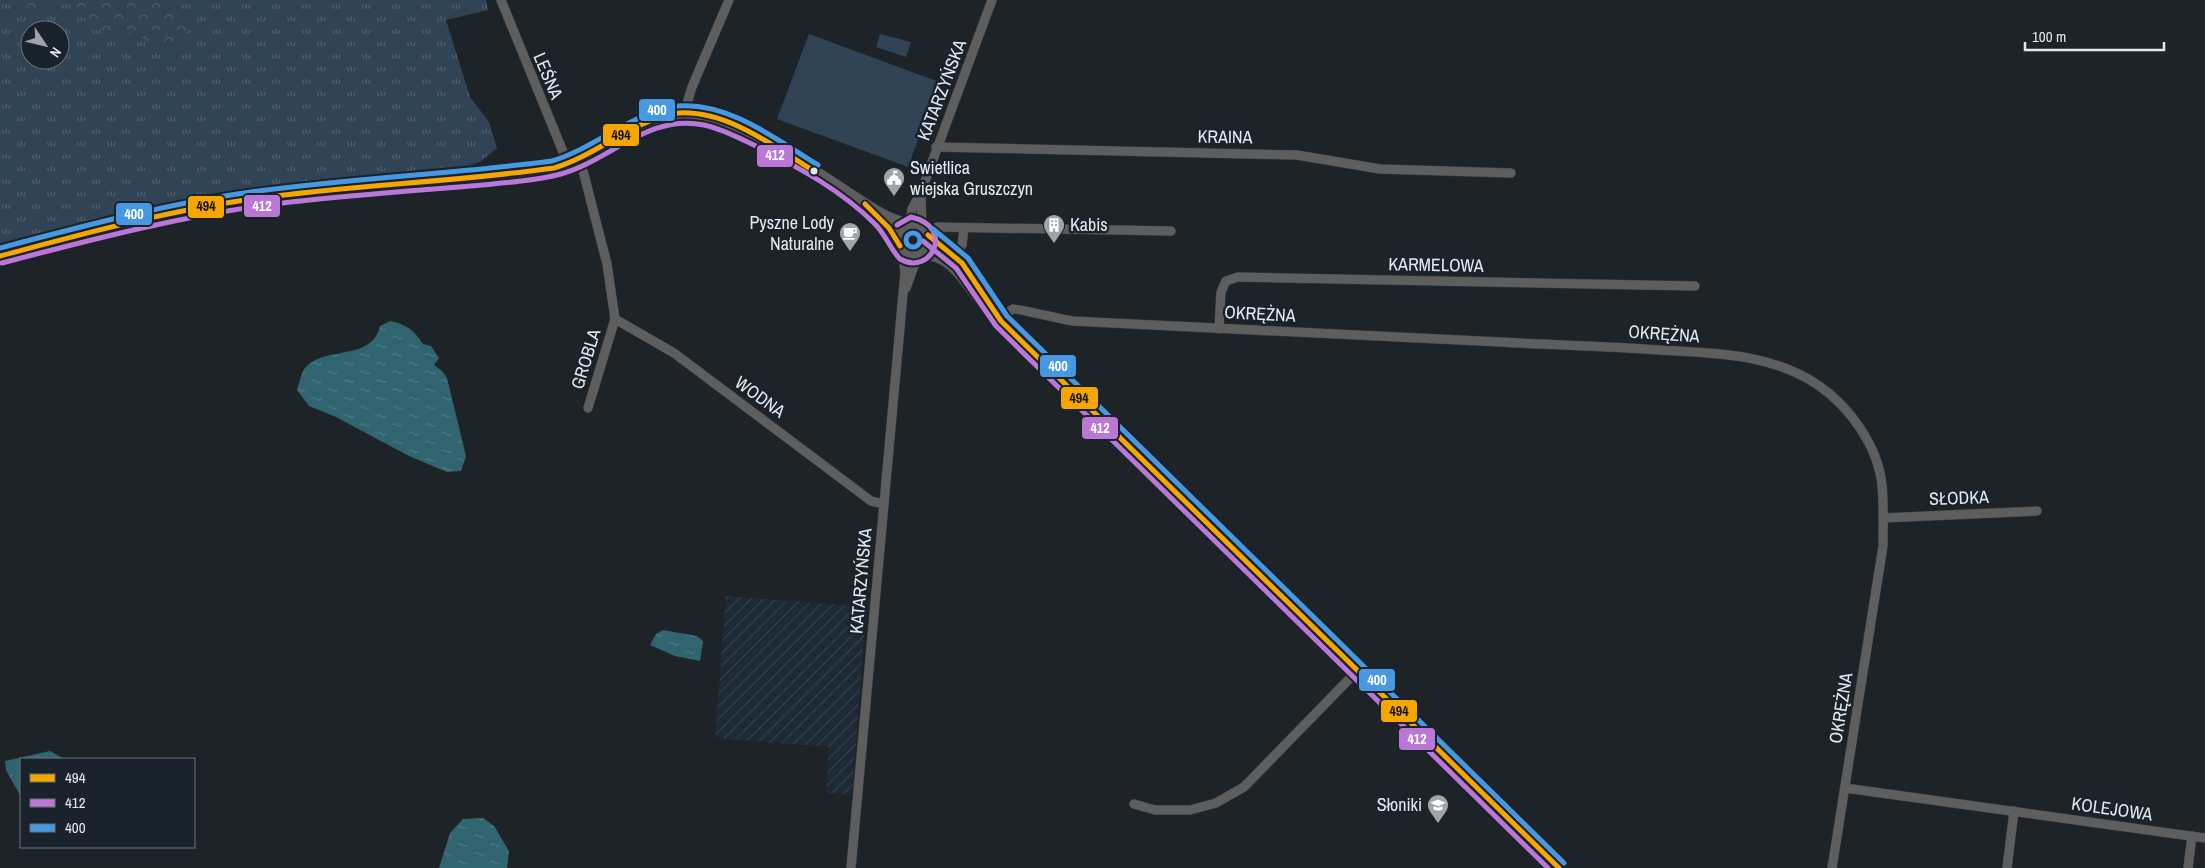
<svg xmlns="http://www.w3.org/2000/svg" width="2205" height="868" viewBox="0 0 2205 868" font-family="'Archivo Narrow',sans-serif">
<defs>
<pattern id="industrial-furrows" width="10" height="10" patternUnits="userSpaceOnUse" patternTransform="scale(1.25)"><rect width="10" height="10" fill="#1d2a36"/><path d="M-1 1l2-2M0 10L10 0M9 11l2-2" fill="none" stroke="#333f4a"/></pattern>
<pattern id="grass-tufts" width="24" height="20" patternUnits="userSpaceOnUse" patternTransform="scale(1.25)"><rect width="24" height="20" fill="#314455"/><path d="M3 7l-1-3M5 7V3M7 7l1-3M15 17l-1-3M17 17v-4M19 17l1-3" fill="none" stroke="#4f5f6e"/></pattern>
<pattern id="forest-crowns" width="20" height="18" patternUnits="userSpaceOnUse" patternTransform="scale(1.25)"><rect width="20" height="18" fill="#314455"/><path d="M2 6a3 3 0 1 1 6 0M12 15a3 3 0 1 1 6 0" fill="none" stroke="#4f5f6e"/></pattern>
<pattern id="water-ripples" width="26" height="14" patternUnits="userSpaceOnUse" patternTransform="scale(1.25)"><rect width="26" height="14" fill="#306570"/><path d="M2 4q2-2 4 0t4 0M15 11q2-2 4 0t4 0" fill="none" stroke="#4e7b85"/></pattern>
</defs>
<rect width="100%" height="100%" fill="#1e2328"/>
<path fill="url(#industrial-furrows)" d="M726,596l140,11 -14,188 -26,-2 3,-46 -114,-9z"/>
<path fill="url(#grass-tufts)" fill-rule="evenodd" d="M0,0h486l2,10 -42,10 24,77 19,25 8,26 -17,14 -29,10 -219,24 -76,14 -156,40zM30,30h30v30h-30z"/>
<g fill="url(#forest-crowns)">
<path d="M15,0h34l-10,9 -9,3 -12,-6z"/>
<path d="M74,0h92l23,16v10l-10,23 -9,3 -23,-6 -8,-14 -6,-1 -11,5 -16,-6h-14l-6,-12 -10,-3z"/>
</g>
<g fill="#314455">
<path d="M809,34l130,48 -31,85 -131,-48z"/>
<path d="M880,34l31,8 -5,15 -30,-10z"/>
</g>
<g fill="url(#water-ripples)">
<path d="M390,321c16,3 24,9 33,23l8,2 8,12 -5,7 8,6 5,7 19,78 -5,15 -14,1 -38,-16 -73,-39 -27,-11 -12,-16c2,-5 3,-13 6,-19 17,-27 69,-8 77,-45z"/>
<path d="M663,630l34,6 6,5 -3,20 -25,-5 -25,-11 6,-11z"/>
<path d="M50,751l14,8h-43v38l-15,-27 -1,-9z"/>
<path d="M483,818l11,8 15,25 -2,17h-68l11,-35 13,-14z"/>
</g>
<g fill="none" stroke-linecap="round" stroke-linejoin="round">
<g stroke="#3a3f43" stroke-width="10">
<g id="minor">
<path d="M501,0l67,164"/>
<path d="M684,113l8,-26 37,-87"/>
<path d="M936,147l361,8 83,14 131,4"/>
<path d="M580,159l27,105 8,55 -27,89"/>
<path d="M921,195l1,33"/>
<path d="M910,224l2,-15 9,-17 71,-192"/>
<path d="M937,227l234,4"/>
<path d="M951,261l11,-16 2,-17"/>
<path d="M906,288l12,-33"/>
<path d="M615,319l59,34 197,148 13,3"/>
<path d="M1001,321c3,-4 8,-10 12,-12 3,-1 51,11 60,12 142,8 284,15 427,21 53,3 106,4 159,8 55,3 111,3 159,35 31,21 60,61 64,100 2,20 1,41 1,61l-51,322"/>
<path d="M1219,329l2,-37 5,-11 12,-4 457,9"/>
<path d="M1883,518l154,-7"/>
<path d="M1845,788l360,50"/>
<path d="M1134,804l21,6h35l26,-7 28,-16 113,-116"/>
<path d="M851,868l54,-596 -3,-22"/>
<path d="M2007,868l7,-57"/>
<path d="M2188,868l4,-32"/>
</g>
</g>
<g stroke="#3a3f43" stroke-width="11">
<g id="tertiary">
<path d="M873,212c6,6 14,13 19,20 5,6 6,15 12,20 11,9 24,0 25,-13l-7,-11 -12,-4 -10,10 -2,9"/>
<path d="M928,235l34,28 25,39"/>
<path d="M918,255c33,-3 46,27 64,49l577,564"/>
<path d="M0,256c83,-22 166,-45 252,-57 100,-14 202,-16 302,-31 44,-10 76,-47 121,-54 44,-8 128,49 165,73 22,14 44,32 70,37"/>
</g>
</g>
<use href="#minor" stroke="#5f5e5f" stroke-width="9"/>
<use href="#tertiary" stroke="#5f5e5f" stroke-width="10"/>
<g stroke="#1a232c" stroke-width="9">
<g id="bus-1">
<path d="M865,204l24,24 11,18"/>
<path d="M928,235l34,28 39,58 558,547"/>
<path d="M0,256c83,-22 166,-45 252,-57 100,-14 202,-17 302,-31 30,-9 54,-27 82,-41 13,-6 28,-13 43,-14 48,-3 96,34 135,58"/>
</g>
</g>
<g stroke="#1a232c" stroke-width="9">
<g id="bus-2">
<path d="M923,241l33,27 40,58 552,542"/>
<path d="M2,263c95,-25 191,-50 289,-61 60,-7 119,-11 179,-16 28,-3 59,-4 87,-11 53,-13 90,-62 147,-50 19,4 37,14 54,22 42,21 84,44 117,77 11,11 15,25 25,35 31,18 56,-32 11,-42l-14,8"/>
</g>
</g>
<g stroke="#1a232c" stroke-width="9">
<g id="bus-3">
<path d="M933,229l35,29 39,58 557,547"/>
<circle cx="913" cy="240" r="7"/>
<path d="M0,248c83,-22 166,-44 251,-56 100,-14 201,-18 301,-31 30,-9 55,-28 83,-41 13,-7 28,-14 43,-14 51,-4 99,34 140,59"/>
</g>
</g>
<use href="#bus-1" stroke="#f7a600" stroke-width="5"/>
<use href="#bus-2" stroke="#ba77d6" stroke-width="5"/>
<use href="#bus-3" stroke="#4699e1" stroke-width="5"/>
</g>
<defs>
<g id="civic-pin" transform="scale(1.125)"><path d="M0 17L-7.5 6A9.5 9.5 0 1 1 7.5 6Z" fill="#9ea4a9" stroke="#1a232c"/><path d="M-.6-6.5H3V-4.5H.6V-3L4-1V1h2V6H-6V1h2V-1L-.6-3ZM-1.2 2.5V6h2.4V2.5Z" fill="#fff"/></g>
<g id="building-pin" transform="scale(1.125)"><path d="M0 17L-7.5 6A9.5 9.5 0 1 1 7.5 6Z" fill="#9ea4a9" stroke="#1a232c"/><path d="M-4-6H4V6H1V3H-1V6H-4ZM-2.5-4.3h1.7v1.8h-1.7ZM.8-4.3h1.7v1.8H.8ZM-2.5-1h1.7V.8h-1.7ZM.8-1h1.7V.8H.8Z" fill="#fff"/></g>
<g id="cafe-pin" transform="scale(1.125)"><path d="M0 17L-7.5 6A9.5 9.5 0 1 1 7.5 6Z" fill="#9ea4a9" stroke="#1a232c"/><path d="M-5.5-4.5H6V0H3Q3 3.5 0 3.5H-2.5Q-5.5 3.5-5.5 0ZM3-3.2v2h1.7v-2ZM-6 4.5H4V6H-6Z" fill="#fff"/></g>
<g id="school-pin" transform="scale(1.125)"><path d="M0 17L-7.5 6A9.5 9.5 0 1 1 7.5 6Z" fill="#9ea4a9" stroke="#1a232c"/><path d="M0-5L7-2L0 1L-7-2ZM-4 1L0 2.5L4 1V4Q0 6-4 4Z" fill="#fff"/></g>
</defs>
<g fill-rule="evenodd">
<use href="#civic-pin" x="894" y="178"/>
<use href="#building-pin" x="1054" y="225"/>
<use href="#cafe-pin" x="850" y="233"/>
<use href="#school-pin" x="1438" y="805"/>
</g>
<circle fill="#e3e9ef" stroke="#1a232c" stroke-width="2" cx="814" cy="171" r="4.5"/>
<g text-anchor="middle" stroke-width="5" stroke-linejoin="round" paint-order="stroke">
<g font-size="18" fill="#e3e9ef" stroke="#1a232c">
<text transform="translate(548 76) rotate(67)" y="6">LEŚNA</text>
<text transform="translate(942 90) rotate(-69)" y="6">KATARZYŃSKA</text>
<text transform="translate(1225 137) rotate(1)" y="6">KRAINA</text>
<text transform="translate(1436 265) rotate(1)" y="6">KARMELOWA</text>
<text transform="translate(1260 314) rotate(3)" y="6">OKRĘŻNA</text>
<text transform="translate(1664 334) rotate(4)" y="6">OKRĘŻNA</text>
<text transform="translate(586 359) rotate(-73)" y="6">GROBLA</text>
<text transform="translate(760 397) rotate(36)" y="6">WODNA</text>
<text transform="translate(1959 498) rotate(-2)" y="6">SŁODKA</text>
<text transform="translate(861 581) rotate(-85)" y="6">KATARZYŃSKA</text>
<text transform="translate(1841 708) rotate(-81)" y="6">OKRĘŻNA</text>
<text transform="translate(2112 809) rotate(8)" y="6">KOLEJOWA</text>
</g>
<g font-size="18" fill="#e3e9ef" stroke="#1a232c" text-anchor="start">
<text x="910" y="174">Swietlica<tspan x="910" dy="21">wiejska Gruszczyn</tspan></text>
<text x="834" y="229" text-anchor="end">Pyszne Lody<tspan x="834" dy="21">Naturalne</tspan></text>
<text x="1070" y="231">Kabis</text>
<text x="1422" y="811" text-anchor="end">Słoniki</text>
</g>
</g>
<g stroke="#1a232c" stroke-width="2">
<rect x="638" y="98" width="38" height="24" rx="5" fill="#4699e1"/>
<rect x="602" y="123" width="38" height="24" rx="5" fill="#f7a600"/>
<rect x="756" y="144" width="38" height="24" rx="5" fill="#ba77d6"/>
<rect x="243" y="194" width="38" height="24" rx="5" fill="#ba77d6"/>
<rect x="187" y="195" width="38" height="24" rx="5" fill="#f7a600"/>
<rect x="115" y="202" width="38" height="24" rx="5" fill="#4699e1"/>
<rect x="1039" y="354" width="38" height="24" rx="5" fill="#4699e1"/>
<rect x="1060" y="386" width="39" height="24" rx="5" fill="#f7a600"/>
<rect x="1081" y="416" width="38" height="24" rx="5" fill="#ba77d6"/>
<rect x="1358" y="668" width="38" height="24" rx="5" fill="#4699e1"/>
<rect x="1380" y="699" width="38" height="24" rx="5" fill="#f7a600"/>
<rect x="1398" y="727" width="38" height="24" rx="5" fill="#ba77d6"/>
</g>
<g font-size="14" text-anchor="middle" font-weight="bold" fill="#fff">
<text x="657" y="115">400</text>
<text x="775" y="160">412</text>
<text x="262" y="211">412</text>
<text x="134" y="219">400</text>
<text x="1058" y="371">400</text>
<text x="1100" y="433">412</text>
<text x="1377" y="685">400</text>
<text x="1417" y="744">412</text>
</g>
<g font-size="14" text-anchor="middle" font-weight="bold" fill="#111">
<text x="621" y="140">494</text>
<text x="206" y="211">494</text>
<text x="1079" y="403">494</text>
<text x="1399" y="716">494</text>
</g>
<rect x="20" y="758" width="175" height="90" fill="#1a232c" stroke="#6a727a"/>
<rect x="30" y="774" width="25" height="8" fill="#f7a600" stroke="#6a727a"/>
<text x="65" y="783" font-size="15" fill="#e3e9ef">494</text>
<rect x="30" y="799" width="25" height="8" fill="#ba77d6" stroke="#6a727a"/>
<text x="65" y="808" font-size="15" fill="#e3e9ef">412</text>
<rect x="30" y="824" width="25" height="8" fill="#4699e1" stroke="#6a727a"/>
<text x="65" y="833" font-size="15" fill="#e3e9ef">400</text>
<g transform="translate(45 45) rotate(125)"><circle r="24" fill="#1a232c" stroke="#6a727a"/>
<path d="M0-4L9 19L0 12L-9 19Z" fill="#9ea4a9"/>
<text y="-8" font-size="14" font-weight="bold" text-anchor="middle" fill="#e3e9ef">N</text>
</g>
<path d="M2025 42v8h139v-8" fill="none" stroke="#e3e9ef" stroke-width="2.5"/>
<text x="2032" y="42" font-size="15" fill="#e3e9ef" stroke="#1a232c" stroke-width="4" paint-order="stroke">100 m</text>
</svg>
